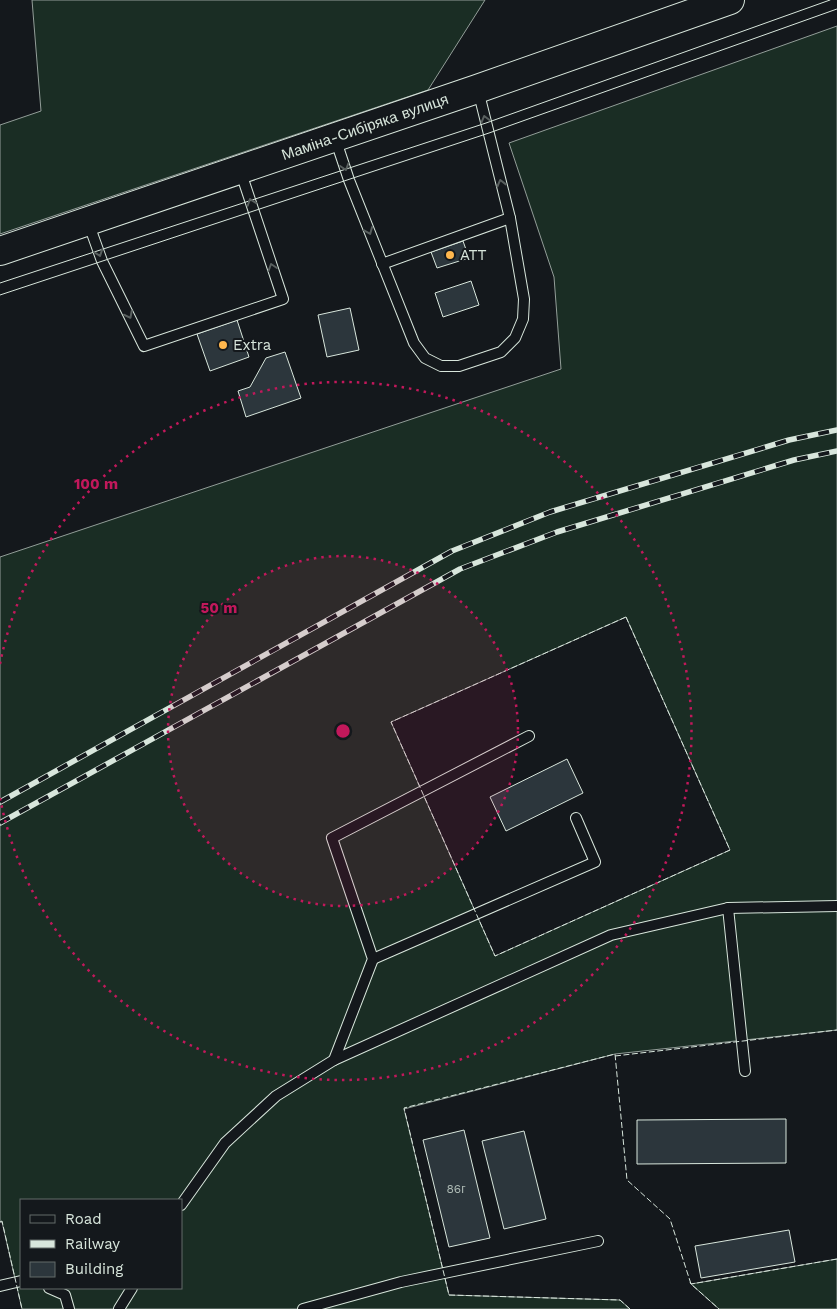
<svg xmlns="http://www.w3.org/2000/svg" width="837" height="1309" viewBox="0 0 837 1309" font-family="'Work Sans',sans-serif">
<rect width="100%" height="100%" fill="#14181c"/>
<g fill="#1a2d24" stroke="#939e99" fill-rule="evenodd">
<path d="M32,0h453l-57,90 -428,144v-109l41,-14z"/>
<path d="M837,26v1004l-222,24 -211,55 45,186 171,5 10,9h-608l-20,-87h-2v-665l561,-188 -7,-92 -45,-134zM626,617l104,233 -235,106 -104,-234zM21,1200h160v88h-160z"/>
<path d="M837,1259v50h-118l-28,-25z"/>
</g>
<g fill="#2c363c" stroke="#d8e6dc">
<path d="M463,241l6,17 -32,10 -6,-16z"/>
<path d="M471,281l8,24 -36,12 -8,-24z"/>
<path d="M350,308l9,42 -32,7 -9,-42z"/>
<path d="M237,320l12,37 -39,14 -13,-37z"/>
<path d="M285,352l16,46 -55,19 -8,-26 12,-4 16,-29z"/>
<path d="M567,759l16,34 -77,38 -16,-34z"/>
<path d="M786,1119v44l-149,1v-44z"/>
<path d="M464,1130l26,108 -41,9 -26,-107z"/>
<path d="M524,1131l22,88 -42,10 -22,-88z"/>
<path d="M789,1230l6,32 -94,16 -6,-32z"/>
</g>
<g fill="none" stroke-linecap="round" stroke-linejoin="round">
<g stroke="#d8e6dc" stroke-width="12">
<g id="lane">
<path d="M335,138l14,42 65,163 11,15 16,8h18l42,-14 14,-14 8,-19 1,-20 -14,-81 -32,-128"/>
<path d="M88,222l14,39 42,85 139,-47 -43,-129"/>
<path d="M382,264l128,-46"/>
<path d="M728,908l17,163"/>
<path d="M373,959l222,-97 -19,-44"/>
<path d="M334,1060l39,-101 -41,-121 197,-102"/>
<path d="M181,1205l44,-62 51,-47 58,-36 277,-125 117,-27 109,-2"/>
<path d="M0,1286l21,-5"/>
<path d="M49,1288l16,7 4,14"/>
<path d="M119,1309l13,-21"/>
<path d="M303,1309l98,-27 197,-41"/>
</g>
</g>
<g stroke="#d8e6dc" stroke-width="30">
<path id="primary" d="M0,251l477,-162 253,-89"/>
</g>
<use href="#lane" stroke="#14181c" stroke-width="10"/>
<use href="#primary" stroke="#14181c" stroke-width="28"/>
<g stroke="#d8e6dc" stroke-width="1">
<path d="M0,283l486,-160 344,-123"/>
<path d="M0,295l489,-162 348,-124"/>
</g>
<g stroke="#d8e6dc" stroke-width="5.5">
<g id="rail">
<path d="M0,802l452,-251 98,-39 239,-72 48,-10"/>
<path d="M0,823l460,-254 97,-37 237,-72 43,-9"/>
</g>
</g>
<use href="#rail" stroke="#14181c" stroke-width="4" stroke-dasharray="11" stroke-linecap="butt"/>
<g stroke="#d8e6dc" stroke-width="1" stroke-dasharray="6 2.5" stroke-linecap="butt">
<path d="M626,617l104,233 -235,106 -104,-234z"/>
<path d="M615,1056l222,-26"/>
<path d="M0,1222l2,-1 20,88"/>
<path d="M690,1282l1,2 146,-25"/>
<path d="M630,1309l-10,-9 -171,-5 -45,-187 211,-54 12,126 43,39 21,65 28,25"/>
</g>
</g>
<defs><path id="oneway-chevron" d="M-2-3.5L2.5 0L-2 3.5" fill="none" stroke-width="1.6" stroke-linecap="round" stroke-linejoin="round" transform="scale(1.25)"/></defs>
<g stroke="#59605f">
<use href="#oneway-chevron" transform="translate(485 119) rotate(-105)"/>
<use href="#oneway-chevron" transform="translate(345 167) rotate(72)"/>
<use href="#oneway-chevron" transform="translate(501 183) rotate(-104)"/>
<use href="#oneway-chevron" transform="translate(251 202) rotate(-109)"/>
<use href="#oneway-chevron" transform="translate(369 231) rotate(68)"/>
<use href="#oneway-chevron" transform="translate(99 253) rotate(70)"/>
<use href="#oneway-chevron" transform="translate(272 267) rotate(-108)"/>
<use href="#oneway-chevron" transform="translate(129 315) rotate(63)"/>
</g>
<circle cx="343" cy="731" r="175" fill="#c2185b" fill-opacity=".12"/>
<g fill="none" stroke="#c2185b" stroke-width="2.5" stroke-dasharray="2.5 5">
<circle cx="343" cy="731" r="175"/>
<path d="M0 664A349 349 0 1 1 0 798"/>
</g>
<g fill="#ffb74d" stroke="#14181c" stroke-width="2">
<circle cx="450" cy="255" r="5"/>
<circle cx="223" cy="345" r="5"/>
</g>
<g text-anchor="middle" stroke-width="4" stroke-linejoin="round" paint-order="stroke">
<g font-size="12" fill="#adbab4">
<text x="456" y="1193">86г</text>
</g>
<g font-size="15" fill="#d8e6dc" stroke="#14181c">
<text transform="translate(365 127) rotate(-19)" y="5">Маміна-Сибіряка вулиця</text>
</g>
<g font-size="15" fill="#d8e6dc" stroke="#14181c" text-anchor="start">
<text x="460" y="260">ATT</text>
<text x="233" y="350">Extra</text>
</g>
</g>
<circle cx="343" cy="731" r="8" fill="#c2185b" stroke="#14181c" stroke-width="2.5"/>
<g font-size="15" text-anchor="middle" font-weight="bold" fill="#c2185b" stroke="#14181c" stroke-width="4" stroke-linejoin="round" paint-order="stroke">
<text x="96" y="489">100 m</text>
<text x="219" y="613">50 m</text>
</g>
<rect x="20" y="1199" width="162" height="90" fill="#14181c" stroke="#626a69"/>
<rect x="30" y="1215" width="25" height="8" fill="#14181c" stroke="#626a69"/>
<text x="65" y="1224" font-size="15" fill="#d8e6dc">Road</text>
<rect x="30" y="1240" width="25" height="8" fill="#d8e6dc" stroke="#626a69"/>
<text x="65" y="1249" font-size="15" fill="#d8e6dc">Railway</text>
<rect x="30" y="1262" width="25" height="15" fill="#2c363c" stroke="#626a69"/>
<text x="65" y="1274" font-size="15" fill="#d8e6dc">Building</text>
</svg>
